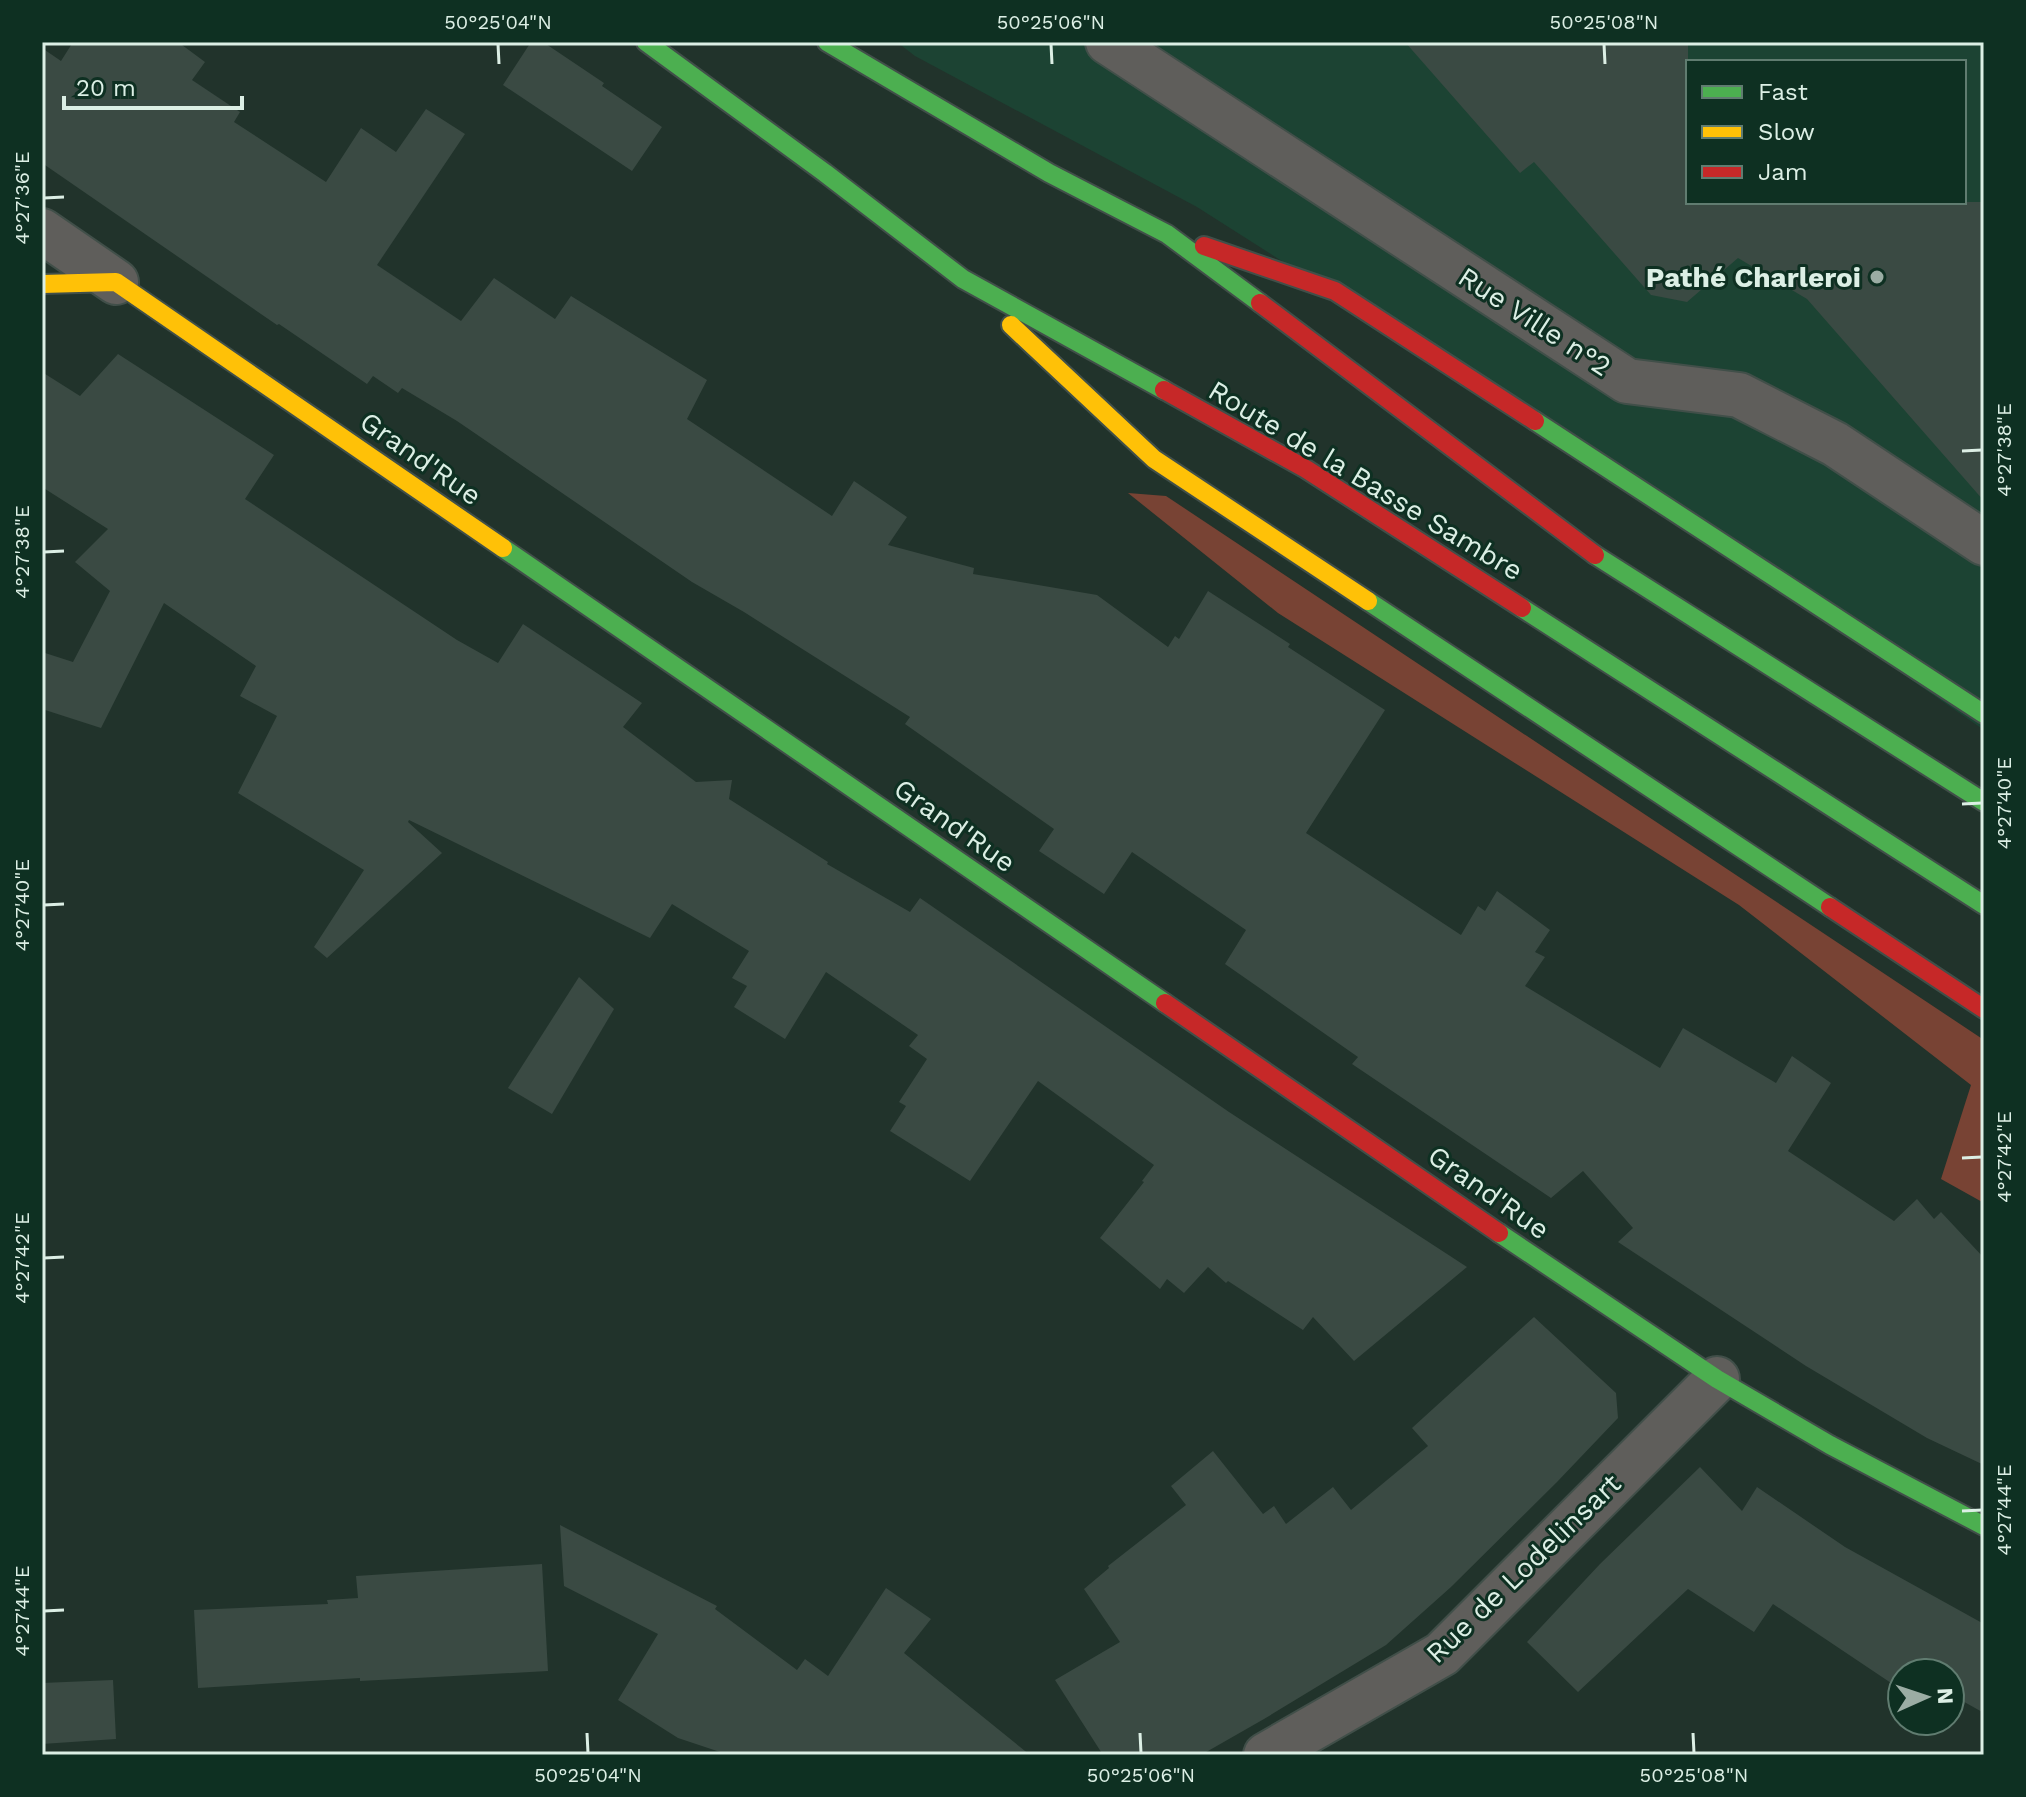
<svg xmlns="http://www.w3.org/2000/svg" width="2026" height="1797" viewBox="0 0 2026 1797" font-family="'Work Sans',sans-serif">
<rect width="100%" height="100%" fill="#21332b"/>
<path fill="#1c4333" fill-rule="evenodd" d="M897,42h1087v688l-409,-282 -378,-241 -282,-151zM1688,62h276v140h-276z"/>
<path fill="#784334" d="M1128,493l38,3 818,544v163l-43,-24 30,-94 -232,-180 -461,-292z"/>
<g fill="#3a4a43">
<path d="M73,42h105l27,20 -13,18 48,32 -6,10 92,60 35,-54 35,24 30,-43 39,25 -88,131 84,56 33,-43 61,41 16,-23 136,84 -20,39 145,97 22,-35 53,36 -19,28 86,23 -1,6 124,21 71,52 7,-11 4,3 29,-48 82,53 -2,3 97,63 -79,123 155,102 17,-29 7,5 12,-20 53,39 -15,22 10,5 -20,29 135,82 23,-40 93,55 16,-27 39,27 -43,68 106,70 23,-22 17,20 7,-7 43,46v207l-57,-27 -121,-72 -188,-124 15,-14 -50,-57 -32,27 -199,-134 6,-7 -133,-93 21,-34 -114,-78 -28,42 -65,-43 15,-22 -149,-105 5,-7 -166,-105 -52,-30 -235,-161 -55,-33 -4,5 -25,-17 -6,8 -88,-60 -2,1 -235,-162v-115l19,13z"/>
<path d="M531,42h12l61,41 -2,3 60,41 -30,44 -129,-86z"/>
<path d="M1405,42h283v160h296v299l-177,-202 -69,-41 -51,44 -36,-7 -117,-133 -14,11z"/>
<path d="M118,354l156,101 -29,44 212,141 41,23 25,-39 119,79 -19,24 73,55 36,-2 -3,19 99,63 -1,2 83,48 10,-14 309,214 238,155 -113,94 -41,-44 -10,13 -75,-49 -2,2 -18,-16 -24,26 -17,-14 -7,10 -60,-51 44,-56 -2,-1 12,-16 -116,-84 -68,100 -80,-50 16,-25 -7,-4 28,-43 -18,-13 9,-11 -92,-63 -41,67 -51,-32 13,-21 -15,-8 17,-27 -77,-47 -22,34 -241,-118 -1,2 34,31 -115,105 -13,-11 50,-77 -126,-77 39,-77 -37,-20 16,-30 -92,-63 -63,125 -59,-19v-57l31,10 37,-71 -35,-29 33,-33 -66,-42v-115l38,24z"/>
<path d="M579,977l35,32 -62,105 -44,-26z"/>
<path d="M1534,1317l82,76 2,25 -61,64 -106,105 -65,58 -122,74 -63,36h-98l-48,-75 65,-38 -36,-53 25,-21 -1,-2 78,-61 -15,-19 42,-35 50,63 11,-8 12,18 47,-37 18,23 77,-64 -16,-18z"/>
<path d="M1700,1467l42,44 15,-24 88,60 139,77v89l-34,-19v-21h-38l-9,-5 -9,17 -121,-81 -19,28 -66,-43 -110,103 -51,-50 73,-78z"/>
<path d="M560,1525l157,81 -2,3 82,61 8,-11 23,17 58,-88 45,31 -27,34 126,102h-301l-51,-17 -60,-38 40,-66 -94,-48z"/>
<path d="M542,1564l6,107 -188,10v-3l-162,10 -4,-78 134,-6 -1,-4 31,-2 -2,-22z"/>
<path d="M113,1680l3,59 -74,5v-61z"/>
</g>
<g fill="none" stroke-linecap="round" stroke-linejoin="round">
<g stroke="#414f49" stroke-width="48">
<g id="street">
<path d="M1108,42l519,339 112,14 96,49 149,99"/>
<path d="M42,231l74,51"/>
<path d="M1266,1755l176,-101 275,-275"/>
</g>
</g>
<g stroke="#414f49" stroke-width="22">
<g id="fast">
<path d="M646,42l179,131 138,106 201,111"/>
<path d="M827,42l222,131 118,61 93,69"/>
<path d="M1535,421l449,293"/>
<path d="M503,548l662,455"/>
<path d="M1595,555l389,247"/>
<path d="M1368,601l462,306"/>
<path d="M1522,608l462,297"/>
<path d="M1499,1233l218,146 113,66 154,81"/>
</g>
</g>
<g stroke="#414f49" stroke-width="22">
<g id="slow">
<path d="M42,284l74,-2 387,266"/>
<path d="M1011,325l143,134 214,142"/>
</g>
</g>
<g stroke="#414f49" stroke-width="22">
<g id="jam">
<path d="M1204,246l131,45 200,130"/>
<path d="M1260,303l335,252"/>
<path d="M1164,390l142,79 216,139"/>
<path d="M1830,907l154,102"/>
<path d="M1165,1003l334,230"/>
</g>
</g>
<use href="#street" stroke="#5f5e5b" stroke-width="44"/>
<use href="#fast" stroke="#4caf50" stroke-width="18"/>
<use href="#slow" stroke="#ffc107" stroke-width="18"/>
<use href="#jam" stroke="#c62828" stroke-width="18"/>
</g>
<path fill="none" stroke="#dcefe5" stroke-width="3" d="M498,44l1,20M1051,44l1,20M1604,44l1,20M44,198l20,-1M1962,451l20,-1M44,552l20,-1M1962,804l20,-1M44,905l20,-1M1962,1158l20,-1M44,1258l20,-1M1962,1511l20,-1M44,1611l20,-1M587,1733l1,20M1140,1733l1,20M1693,1733l1,20"/>
<circle fill="#9bada4" stroke="#0e3022" stroke-width="3" cx="1877" cy="277" r="8"/>
<g text-anchor="middle" stroke-width="6" stroke-linejoin="round" paint-order="stroke">
<g font-size="28" font-weight="bold" fill="#dcefe5" stroke="#0e3022" text-anchor="end">
<text x="1861" y="287">Pathé Charleroi</text>
</g>
<g font-size="28" fill="#dcefe5" stroke="#0e3022">
<text transform="translate(1535 321) rotate(33)" y="10">Rue Ville n°2</text>
<text transform="translate(421 458) rotate(35)" y="10">Grand'Rue</text>
<text transform="translate(1366 480) rotate(31)" y="10">Route de la Basse Sambre</text>
<text transform="translate(955 825) rotate(35)" y="10">Grand'Rue</text>
<text transform="translate(1489 1192) rotate(35)" y="10">Grand'Rue</text>
<text transform="translate(1523 1568) rotate(-44)" y="10">Rue de Lodelinsart</text>
</g>
</g>
<rect width="2026" height="1797" fill="none" stroke="#0e3022" stroke-width="88"/>
<rect x="1686" y="60" width="280" height="144" fill="#0e3022" stroke="#607c70" stroke-width="2"/>
<rect x="1702" y="86" width="40" height="12" fill="#4caf50" stroke="#607c70" stroke-width="2"/>
<text x="1758" y="100" font-size="24" fill="#dcefe5">Fast</text>
<rect x="1702" y="126" width="40" height="12" fill="#ffc107" stroke="#607c70" stroke-width="2"/>
<text x="1758" y="140" font-size="24" fill="#dcefe5">Slow</text>
<rect x="1702" y="166" width="40" height="12" fill="#c62828" stroke="#607c70" stroke-width="2"/>
<text x="1758" y="180" font-size="24" fill="#dcefe5">Jam</text>
<g transform="translate(1926 1697) rotate(87)"><circle r="38" fill="#0e3022" stroke="#607c70" stroke-width="2"/>
<path d="M0-6L14 30L0 20L-14 30Z" fill="#9bada4"/>
<text y="-12" font-size="22" font-weight="bold" text-anchor="middle" fill="#dcefe5">N</text>
</g>
<path d="M64 96v12h178v-12" fill="none" stroke="#dcefe5" stroke-width="4"/>
<text x="76" y="96" font-size="24" fill="#dcefe5" stroke="#0e3022" stroke-width="6" paint-order="stroke">20 m</text>
<rect x="44" y="44" width="1938" height="1709" fill="none" stroke="#dcefe5" stroke-width="3"/>
<g font-size="20" text-anchor="middle" fill="#dcefe5">
<text x="498" y="29">50°25'04"N</text>
<text x="1051" y="29">50°25'06"N</text>
<text x="1604" y="29">50°25'08"N</text>
<text transform="translate(22 198) rotate(-90)" y="7">4°27'36"E</text>
<text transform="translate(2004 450) rotate(-90)" y="7">4°27'38"E</text>
<text transform="translate(22 552) rotate(-90)" y="7">4°27'38"E</text>
<text transform="translate(2004 803) rotate(-90)" y="7">4°27'40"E</text>
<text transform="translate(22 905) rotate(-90)" y="7">4°27'40"E</text>
<text transform="translate(2004 1157) rotate(-90)" y="7">4°27'42"E</text>
<text transform="translate(22 1258) rotate(-90)" y="7">4°27'42"E</text>
<text transform="translate(2004 1510) rotate(-90)" y="7">4°27'44"E</text>
<text transform="translate(22 1611) rotate(-90)" y="7">4°27'44"E</text>
<text x="588" y="1782">50°25'04"N</text>
<text x="1141" y="1782">50°25'06"N</text>
<text x="1694" y="1782">50°25'08"N</text>
</g>
</svg>
